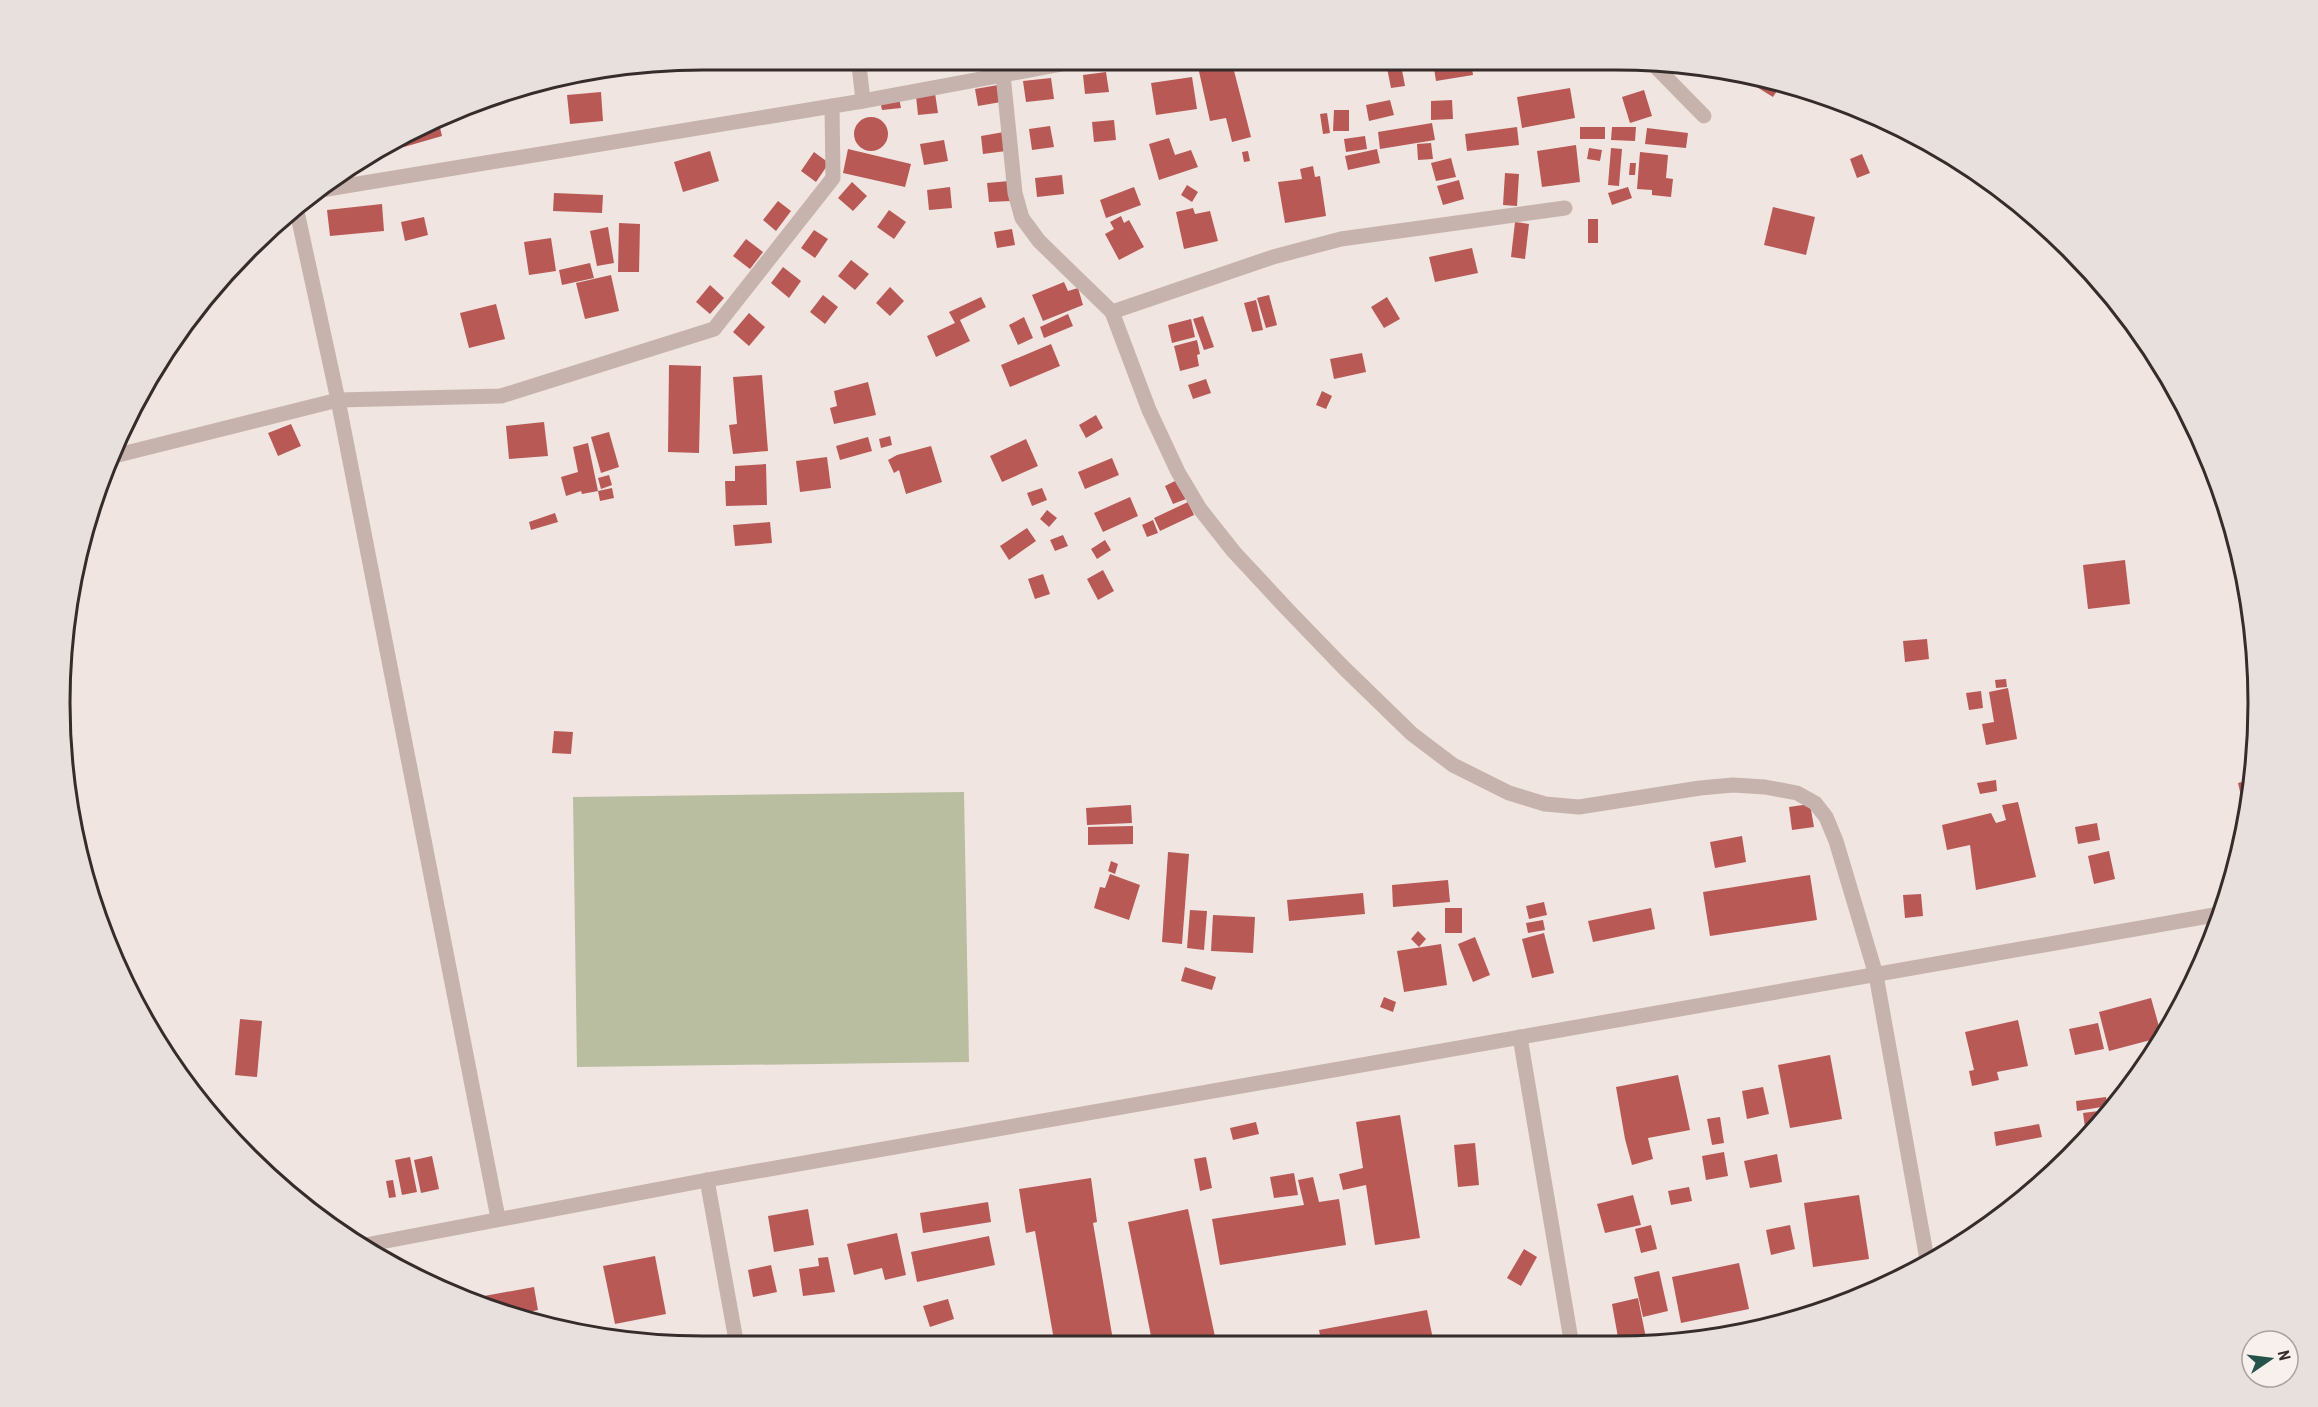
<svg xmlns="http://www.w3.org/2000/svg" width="2318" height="1407" viewBox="0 0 2318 1407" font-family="'Roboto Condensed',sans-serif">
<rect width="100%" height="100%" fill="#f0e5e0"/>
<path fill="#babea1" d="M964,792l5,270 -392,5 -4,-270z"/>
<g fill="#b85956">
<path d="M1433,62h38l2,13 -37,6z"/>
<path d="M1216,63h16l19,74 -19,5 -6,-24 -16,3 -12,-54z"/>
<path d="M1298,63h14l1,3 -13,3z"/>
<path d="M1401,65l4,21 -14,2 -4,-20z"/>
<path d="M1106,72l3,20 -24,2 -2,-19z"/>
<path d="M1192,77l5,32 -41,6 -5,-32z"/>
<path d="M1051,78l3,21 -28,3 -3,-21z"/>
<path d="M1758,82l22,4 -7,11 -18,-11z"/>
<path d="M998,85l3,17 -23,4 -3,-17z"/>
<path d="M1570,88l5,30 -53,10 -5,-31z"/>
<path d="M1644,90l8,26 -22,7 -8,-26z"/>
<path d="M601,92l2,29 -33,3 -3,-29z"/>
<path d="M935,93l3,20 -20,2 -2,-19z"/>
<path d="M899,98l2,10 -19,2 -2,-10z"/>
<path d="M1390,100l4,15 -25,6 -3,-16z"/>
<path d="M1452,100l1,19 -22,1v-19z"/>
<path d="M1334,110h15v21h-16z"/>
<path d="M1327,113l3,20 -7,1 -3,-20z"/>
<circle cx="871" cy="134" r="17"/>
<path d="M438,119l4,17 -38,11 -3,-10 18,-10z"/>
<path d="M1114,120l2,20 -22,2 -2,-20z"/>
<path d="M1432,123l3,17 -55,9 -2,-17z"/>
<path d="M1050,126l4,21 -22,3 -3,-21z"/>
<path d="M1517,127l2,18 -52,6 -2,-17z"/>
<rect x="1580" y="127" width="25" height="12"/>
<path d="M1612,127h24l-1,14 -24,-1z"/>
<path d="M1647,128l41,5 -2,15 -41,-4z"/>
<path d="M1004,132l2,19 -23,3 -2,-18z"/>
<path d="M1365,136l2,13 -21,3 -2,-13z"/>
<path d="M1169,138l6,17 16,-5 7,17 -39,13 -10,-36z"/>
<path d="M944,140l4,21 -24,4 -4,-21z"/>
<path d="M1431,143l2,16 -15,1 -1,-16z"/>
<path d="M1576,145l4,37 -38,5 -5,-36z"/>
<path d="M1589,148l13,2 -2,11 -13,-2z"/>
<path d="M1611,148l11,1 -3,37 -11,-1z"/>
<path d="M848,149l63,15 -6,23 -62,-14z"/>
<path d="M1377,149l3,14 -32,7 -3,-14z"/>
<path d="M710,151l9,30 -36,11 -9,-30z"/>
<path d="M1248,151l2,10 -6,1 -2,-10z"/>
<path d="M814,152l15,11 -13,19 -15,-11z"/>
<path d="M1640,152l28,3 -2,23 7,1 -2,18 -19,-2v-5l-15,-1z"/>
<path d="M1862,154l8,19 -13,5 -7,-19z"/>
<path d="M1451,158l5,19 -20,4 -5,-18z"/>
<path d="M1630,163h6l-1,12h-6z"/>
<path d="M1313,166l2,11 5,-1 6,40 -41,7 -7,-41 24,-3 -2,-10z"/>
<path d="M1505,173l14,1 -2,32 -14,-1z"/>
<path d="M1062,175l2,19 -27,3 -2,-19z"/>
<path d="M1459,180l5,19 -21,6 -6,-19z"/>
<path d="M1009,181l2,20 -22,1 -2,-19z"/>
<path d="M852,182l15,14 -14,15 -15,-13z"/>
<path d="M1187,185l11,7 -6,10 -11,-7z"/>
<path d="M950,187l2,21 -23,2 -2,-20z"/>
<path d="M1134,187l7,18 -35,13 -6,-18z"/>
<path d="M1628,187l4,11 -20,7 -4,-12z"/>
<path d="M554,193l49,2 -1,18 -49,-2z"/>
<path d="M778,201l13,10 -15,20 -13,-11z"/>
<path d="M382,204l2,27 -54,5 -3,-26z"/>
<path d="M1773,207l42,10 -9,38 -42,-10z"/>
<path d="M1193,208l2,6 15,-3 8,30 -34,8 -8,-37z"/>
<path d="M889,210l17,12 -12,17 -17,-12z"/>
<path d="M1121,216l3,7 5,-3 15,27 -25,13 -14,-26 9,-5 -4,-7z"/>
<path d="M424,217l4,18 -23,6 -4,-19z"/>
<rect x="1588" y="219" width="10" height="24"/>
<path d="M1515,222l14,2 -4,35 -14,-2z"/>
<path d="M619,223l21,1 -1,48h-21z"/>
<path d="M608,227l6,36 -17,3 -7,-35z"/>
<path d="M1012,229l3,16 -18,3 -3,-16z"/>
<path d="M814,230l14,9 -13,19 -14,-10z"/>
<path d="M551,238l5,33 -27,4 -5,-33z"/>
<path d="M746,239l17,13 -13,17 -17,-13z"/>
<path d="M1472,248l6,25 -43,9 -6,-25z"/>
<path d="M851,260l18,14 -14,16 -17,-14z"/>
<path d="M590,263l4,15 -32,7 -3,-15z"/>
<path d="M783,267l18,14 -12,17 -18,-15z"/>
<path d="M611,275l8,36 -34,8 -9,-36z"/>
<path d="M1064,282l4,9 10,-3 5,17 -40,16 -11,-26z"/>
<path d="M710,285l14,13 -14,16 -14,-12z"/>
<path d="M890,287l14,14 -14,15 -14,-13z"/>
<path d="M823,295l15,12 -13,17 -15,-12z"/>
<path d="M1269,295l8,30 -11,3 -9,-30z"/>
<path d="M981,297l5,10 -26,13 10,21 -34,16 -9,-21 28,-13 -6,-11z"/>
<path d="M1387,297l13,22 -16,9 -13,-21z"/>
<path d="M1256,300l7,30 -11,2 -8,-29z"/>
<path d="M496,304l9,35 -36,9 -9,-35z"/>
<path d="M749,313l16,14 -16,19 -16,-14z"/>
<path d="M1068,314l5,12 -29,12 -4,-11z"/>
<path d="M1203,316l11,31 -10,3 -11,-31z"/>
<path d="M1024,317l9,21 -15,7 -9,-20z"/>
<path d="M1191,319l4,18 -23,6 -4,-18z"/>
<path d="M1197,340l3,14 -3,1 2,11 -19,5 -6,-25z"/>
<path d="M1051,344l9,22 -50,21 -9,-22z"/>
<path d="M1362,353l4,19 -32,7 -4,-20z"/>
<path d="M669,365l32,1 -2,87 -31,-1z"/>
<path d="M762,375l6,76 -35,3 -4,-29 8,-1 -4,-47z"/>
<path d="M1206,379l5,14 -18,6 -5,-14z"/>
<path d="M868,382l8,33 -42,9 -4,-16 7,-2 -3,-15z"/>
<path d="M1322,391l10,5 -6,13 -10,-4z"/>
<path d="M1096,415l7,13 -17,10 -7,-13z"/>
<path d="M544,422l4,34 -39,3 -3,-33z"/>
<path d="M291,424l10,22 -23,10 -10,-23z"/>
<path d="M609,432l10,35 -18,6 -10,-36z"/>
<path d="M890,436l2,9 -11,3 -2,-9z"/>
<path d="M868,437l4,14 -32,9 -4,-14z"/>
<path d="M1026,439l12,27 -36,16 -12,-26z"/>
<path d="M588,443l10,48 -16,3 -1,-3 -15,5 -5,-19 17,-5 -5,-25z"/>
<path d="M931,446l11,36 -36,12 -7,-24 -5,3 -6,-13 9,-5z"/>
<path d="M827,457l4,31 -31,4 -4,-31z"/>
<path d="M1112,458l7,17 -34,14 -7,-17z"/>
<path d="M766,464l1,41 -41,1 -1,-25h10v-15z"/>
<path d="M609,475l3,10 -11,4 -3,-11z"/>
<path d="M1177,480l9,19 -13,5 -8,-18z"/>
<path d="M612,488l2,10 -14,3 -2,-10z"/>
<path d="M1042,488l5,12 -15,6 -5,-13z"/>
<path d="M1130,497l8,19 -35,16 -9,-19z"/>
<path d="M1188,502l6,13 -34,16 -6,-13z"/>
<path d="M1047,510l10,8 -8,9 -9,-8z"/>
<path d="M555,513l3,9 -27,8 -2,-8z"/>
<path d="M1153,520l5,13 -11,4 -5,-12z"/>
<path d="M770,522l2,21 -37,3 -2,-21z"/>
<path d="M1027,528l9,13 -27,19 -9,-14z"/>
<path d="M1063,535l5,11 -13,5 -5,-11z"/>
<path d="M1105,540l6,10 -14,9 -6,-10z"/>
<path d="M2125,560l5,44 -42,5 -5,-44z"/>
<path d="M1103,570l11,21 -16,9 -11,-21z"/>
<path d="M1043,574l7,20 -15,5 -7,-20z"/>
<path d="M1927,639l2,20 -24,3 -2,-21z"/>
<path d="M2006,679l1,8 -11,1 -1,-8z"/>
<path d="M2008,688l9,51 -31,6 -4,-21 12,-2 -5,-30z"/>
<path d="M1981,691l2,17 -14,2 -3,-17z"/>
<path d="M554,731l19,1 -2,22 -19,-1z"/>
<path d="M1996,780l1,11 -17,3 -3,-11z"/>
<path d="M2250,780l-3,37h-1l-8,-34z"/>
<path d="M2018,802l18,75 -60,13 -6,-45 -23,5 -5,-25 49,-12 5,10 10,-3 -4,-15z"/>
<path d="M1810,804l4,23 -22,3 -3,-23z"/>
<path d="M1131,805l1,18 -45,2 -1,-17z"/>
<path d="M2097,823l3,17 -22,4 -3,-17z"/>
<path d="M1133,826v18l-45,1v-18z"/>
<path d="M1742,836l4,26 -31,6 -5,-26z"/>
<path d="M2109,851l6,28 -21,5 -6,-28z"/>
<path d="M1168,852l21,2 -7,90 -20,-2z"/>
<path d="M1111,861l7,3 -3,10 -7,-3z"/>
<path d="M1110,874l30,11 -11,35 -35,-12 6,-21 5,1z"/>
<path d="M1810,875l7,45 -107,16 -7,-44z"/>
<path d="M1448,880l2,22 -57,5 -1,-22z"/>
<path d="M1363,893l2,21 -76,7 -2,-21z"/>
<path d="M1921,894l2,22 -18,2 -2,-23z"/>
<path d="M1544,902l3,13 -18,4 -3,-13z"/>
<rect x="1445" y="908" width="17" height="25"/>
<path d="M1651,908l4,21 -62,13 -5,-21z"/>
<path d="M1190,910l17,1 -3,39 -17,-2z"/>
<path d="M1213,915l42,2 -2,36 -42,-2z"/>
<path d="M1543,920l2,10 -17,3 -2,-10z"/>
<path d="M1418,931l8,8 -7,8 -8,-8z"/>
<path d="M1544,933l10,40 -22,5 -10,-39z"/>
<path d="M1475,937l15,38 -17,7 -15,-38z"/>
<path d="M1441,944l6,41 -43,7 -7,-41z"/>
<path d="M1185,967l31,10 -4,13 -31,-9z"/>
<path d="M1384,997l12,5 -3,10 -13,-5z"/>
<path d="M2151,998l11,39 -53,14 -10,-39z"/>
<path d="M240,1019l22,2 -5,56 -22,-2z"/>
<path d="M2018,1020l10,46 -31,6 2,8 -27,6 -3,-15 5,-1 -9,-38z"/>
<path d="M2098,1023l6,26 -29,6 -6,-26z"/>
<path d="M1830,1055l12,64 -52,9 -12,-63z"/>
<path d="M1678,1075l12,55 -42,8 5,21 -21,6 -7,-26 -9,-52z"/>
<path d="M1763,1087l6,27 -22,5 -5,-28z"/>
<path d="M2121,1093l-6,7 -4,5 -2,-9z"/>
<path d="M2106,1097l2,9 -31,5 -1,-10z"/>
<path d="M2107,1110l-21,24 -3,-21z"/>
<path d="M1400,1115l20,123 -45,7 -9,-60 -23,5 -4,-16 24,-6 -7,-46z"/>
<path d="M1720,1117l4,26 -12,2 -5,-26z"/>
<path d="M1256,1122l3,12 -26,6 -3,-12z"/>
<path d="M2039,1124l3,13 -46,9 -2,-14z"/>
<path d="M1475,1143l4,42 -21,2 -4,-42z"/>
<path d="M1724,1152l4,24 -22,4 -4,-24z"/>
<path d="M1777,1154l5,28 -32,6 -6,-27z"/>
<path d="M432,1156l7,33 -18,4 -7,-33z"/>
<path d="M410,1157l7,35 -15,3 -7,-35z"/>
<path d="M1206,1157l6,31 -12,3 -6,-32z"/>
<path d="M1294,1173l4,22 -24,3 -4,-21z"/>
<path d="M1313,1177l6,25 20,-3 7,46 -126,20 -8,-46 92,-14 -6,-25z"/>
<path d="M1091,1178l6,44 -4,1 21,123h-59l-20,-115 -9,2 -7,-44z"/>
<path d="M393,1180l3,17 -7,1 -3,-17z"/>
<path d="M1689,1187l3,14 -21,4 -3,-14z"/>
<path d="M1633,1195l8,30 -36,8 -8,-29z"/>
<path d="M1859,1195l10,64 -56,8 -9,-64z"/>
<path d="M988,1202l3,20 -68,11 -3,-20z"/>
<path d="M808,1209l6,36 -40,7 -6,-36z"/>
<path d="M1188,1209l29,137h-64l-25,-124z"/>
<path d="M1651,1225l6,24 -16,4 -6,-24z"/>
<path d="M1790,1225l5,24 -24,6 -5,-25z"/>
<path d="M897,1233l9,42 -21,5 -3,-12 -28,7 -7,-31z"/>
<path d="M989,1236l6,29 -78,17 -6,-30z"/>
<path d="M1524,1249l13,8 -16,29 -14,-8z"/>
<path d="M655,1256l11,58 -51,10 -12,-58z"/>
<path d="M828,1257l7,35 -32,4 -4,-27 20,-3 -1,-8z"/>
<path d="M1739,1263l10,46 -68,14 -9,-46z"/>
<path d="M771,1265l6,27 -24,5 -5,-27z"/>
<path d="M1659,1271l9,40 -25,6 -9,-40z"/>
<path d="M534,1287l4,23 -27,6 -15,-3 -9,-5 -3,-12z"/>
<path d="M1638,1298l8,40 -27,5 -7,-39z"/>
<path d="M948,1299l6,20 -24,8 -7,-21z"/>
<path d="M1427,1310l7,34 -112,2 -3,-16z"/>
</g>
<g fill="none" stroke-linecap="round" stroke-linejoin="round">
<g stroke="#c7b3ad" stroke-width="15">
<path d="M1650,61l54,55"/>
<path d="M859,65l4,36"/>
<path d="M1003,75l12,118 7,25 17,23 73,71 37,98 29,62 22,37 34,43 54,58 56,58 68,66 41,31 56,28 36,11 34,3 121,-19 33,-3 32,2 32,6 18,10 11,14 10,24 40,134 52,290"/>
<path d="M315,191l548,-90 199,-37"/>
<path d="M296,207l42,193 160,818"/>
<path d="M1112,312l161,-55 68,-18 224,-31"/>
<path d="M114,456l224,-56 163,-4 213,-67 119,-151 -1,-72"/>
<path d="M1520,1037l52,309"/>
<path d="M707,1180l30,166"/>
<path d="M360,1246l347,-66 1513,-266"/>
</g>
</g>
<path d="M0 0H2318V1407H0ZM703 70H1615A633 633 0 0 1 2248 703V703A633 633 0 0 1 1615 1336H703A633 633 0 0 1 70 703V703A633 633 0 0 1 703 70Z" fill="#e8e0dd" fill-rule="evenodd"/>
<path fill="none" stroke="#362c2b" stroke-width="3" d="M703 70H1615A633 633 0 0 1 2248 703V703A633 633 0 0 1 1615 1336H703A633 633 0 0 1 70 703V703A633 633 0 0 1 703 70Z"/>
<g transform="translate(2270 1359) rotate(76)"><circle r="28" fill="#f8f0ec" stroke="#aaa29f" stroke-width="1.5"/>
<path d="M0-4.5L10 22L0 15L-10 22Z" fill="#25534c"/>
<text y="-9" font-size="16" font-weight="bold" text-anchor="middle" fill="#362c2b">N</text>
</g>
</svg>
